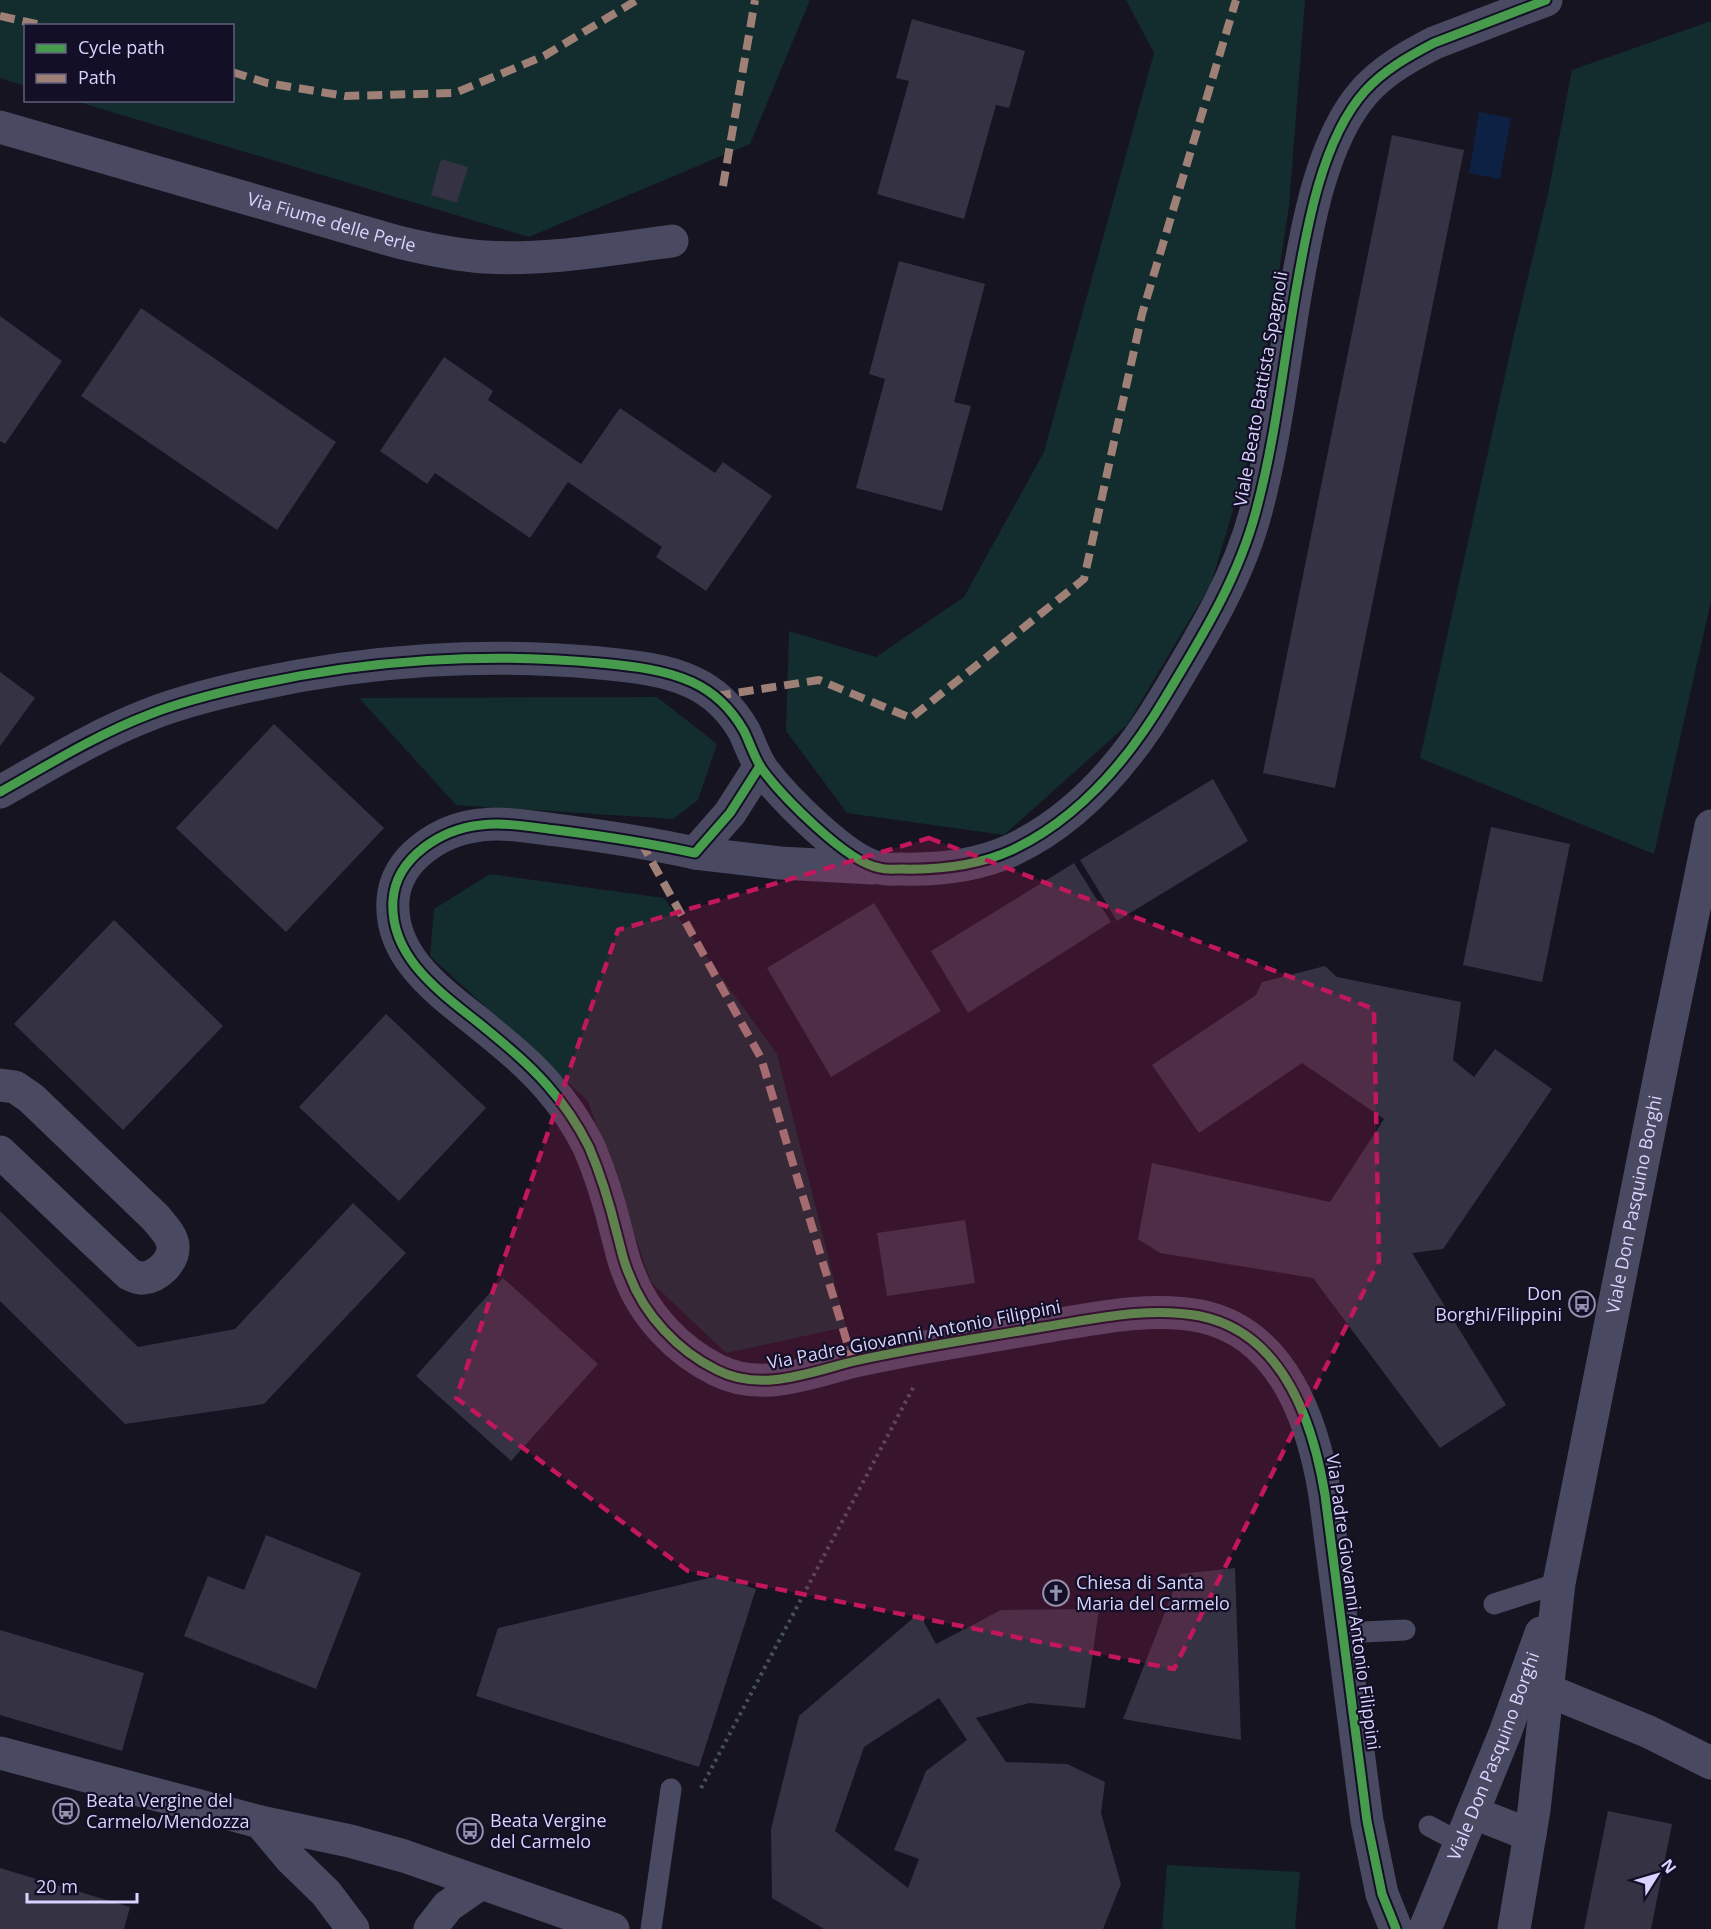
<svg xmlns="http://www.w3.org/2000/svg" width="1711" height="1929" viewBox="0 0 1711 1929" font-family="'Open Sans',sans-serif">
<rect width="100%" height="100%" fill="#161421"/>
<g fill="#132c2d">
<path d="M0,0h810l-60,144 -221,93 -454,-136 157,-1v-74h-206l-1,60 -25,-8z"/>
<path d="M1126,0h179l-16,206 -37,241 -41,137 -84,141 -123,110 -157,-22 -61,-82 3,-100 87,26 88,-60 80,-145 110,-399z"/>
<path d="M1711,21v580l-57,253 -234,-96 94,-423 34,-141 24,-124z"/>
<path d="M657,697l60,47 -19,56 -25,19 -217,-14 -97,-107z"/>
<path d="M490,874l174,24 113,156 69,273 -120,26 -75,-71 -63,-181 -158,-145 4,-47z"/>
<path d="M1167,1865l133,7 -5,57h-133z"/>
</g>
<path fill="#0d2144" d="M1479,112l32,6 -11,61 -31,-6z"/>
<g fill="#343243" fill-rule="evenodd">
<path d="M912,19l113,32 -16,57 -13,-3 -32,114 -87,-25 32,-113 -13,-3z"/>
<path d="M1392,135l72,15 -129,638 -72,-15z"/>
<path d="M441,159l27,8 -11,36 -26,-8z"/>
<path d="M899,261l86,23 -31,118 17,4 -29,105 -86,-23 29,-109 -16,-5z"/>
<path d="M141,308l195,134 -59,88 -196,-134z"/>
<path d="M0,316l62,45 -57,83 -5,-3z"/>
<path d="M444,357l49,34 -5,9 93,64 39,-56 95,65 8,-11 49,34 -66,95 -50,-34 6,-10 -94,-65 -38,56 -95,-65 -8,11 -47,-33z"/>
<path d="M0,672l35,26 -35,48z"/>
<path d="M274,724l110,104 -98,104 -110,-104z"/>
<path d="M1213,779l35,62 -131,80 -37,-61z"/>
<path d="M1491,827l79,17 -28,138 -79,-17z"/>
<path d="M1074,863l37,59 -143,91 -37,-62z"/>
<path d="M874,903l67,108 -110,66 -64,-109z"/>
<path d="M114,920l109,106 -100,104 -109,-106z"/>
<path d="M1325,966l12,11 124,25 -8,58 21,17 21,-28 57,40 -109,160 -31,4 94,152 -66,43 -127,-170 -153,-25 -22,-14 14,-76 178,39 54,-83 -82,-56 -103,70 -47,-68 104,-70 6,-13z"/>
<path d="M386,1014l100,94 -87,93 -100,-94z"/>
<path d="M353,1203l53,50 -142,151 -139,20 -125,-123v-90l138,136 97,-18z"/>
<path d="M965,1220l10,63 -88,13 -10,-63z"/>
<path d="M503,1278l95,86 -87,97 -95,-85z"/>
<path d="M266,1535l95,38 -45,116 -132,-53 24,-60 36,14z"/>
<path d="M1235,1568l6,172 -118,-21 57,-145z"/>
<path d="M717,1576l39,13 -57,178 -223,-71 22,-68z"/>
<path d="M1099,1609l-14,99 -56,-5 -53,15 30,44 61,2 38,18 -4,31 20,71 -18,45h-279l-52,-31 -1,-69 28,-113 120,-103 17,31 65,-34zM939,1698l28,42 -41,31 -32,79 25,9 -11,29 -73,-57 29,-84z"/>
<path d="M0,1630l144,43 -22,78 -122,-36z"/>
<path d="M1608,1811l64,13 -21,105h-67z"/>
<path d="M0,1868l130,39 -6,22h-124z"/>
</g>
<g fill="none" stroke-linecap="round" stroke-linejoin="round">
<path stroke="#44505f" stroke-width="4" stroke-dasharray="3 4.5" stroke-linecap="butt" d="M701,1788l213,-402"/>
<g stroke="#4a4962" stroke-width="21">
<path d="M1494,1604l65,-21"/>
<path d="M1343,1633l62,-3"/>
<path d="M1429,1826l32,17"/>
<path d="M651,1929l20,-140"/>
</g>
<g stroke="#4a4962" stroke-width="33">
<path id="s1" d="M0,127l398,115c29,7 57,13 86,15 63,4 126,-8 188,-16"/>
<path d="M760,766l-30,47 -35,40c-46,-10 -92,-17 -139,-23 -25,-3 -51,-8 -75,-5 -39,4 -85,32 -88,75 -4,57 47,92 87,124 23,19 47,38 67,61 17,19 31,40 42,62 12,28 21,58 28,87 4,14 6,27 12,40 15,41 49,77 88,96 45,23 93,2 138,-9 62,-14 125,-23 188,-34 51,-8 106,-21 157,-11 83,17 113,106 125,179l42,326 15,73 14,35"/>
<path d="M0,792c48,-27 96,-57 148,-77 35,-14 73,-23 110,-31 110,-24 230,-32 342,-21 30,3 64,6 92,19 22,10 40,28 52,49 6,12 10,26 18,38 20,27 85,94 118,99 7,2 14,1 21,1 39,1 76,-3 111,-19 68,-32 116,-90 153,-152 36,-60 73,-119 91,-187 19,-70 27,-144 39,-215 11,-64 26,-156 70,-205 19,-21 44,-35 69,-48l112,-43"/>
<path d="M695,853l85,10 93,5"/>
<path d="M0,1085l15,2 16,11 125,120c6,8 16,17 17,28 1,15 -15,31 -30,32 -5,1 -9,-2 -14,-4l-129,-122"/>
<path d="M1547,1690l102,42 62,31"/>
<path d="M0,1753l260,69 90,19 54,15 209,73"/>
<path d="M1474,1813l56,22"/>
<path d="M260,1822l32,38 34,33 27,36"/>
<path d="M430,1929l18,-23 33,-23"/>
</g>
<g stroke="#4a4962" stroke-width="33">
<path id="s2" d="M1425,1929l80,-196 36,-100"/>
<path id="s3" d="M1514,1929l20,-119 25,-227 108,-543 44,-214"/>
</g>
<g stroke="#9e8076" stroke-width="8" stroke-dasharray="15 8" stroke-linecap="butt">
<path d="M0,16l45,10"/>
<path d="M232,72l35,11 78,13 110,-3 89,-37 93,-56"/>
<path d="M723,186l32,-186"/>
<path d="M716,696l103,-16 92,38 173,-139 58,-265 94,-314"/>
<path d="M641,842l120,216 92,304"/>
</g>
<g stroke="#130f26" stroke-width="13">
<g id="cycleway">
<path d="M760,766l-30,47 -35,40c-46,-10 -92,-17 -139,-23 -25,-3 -51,-8 -75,-5 -39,4 -85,32 -88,75 -4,57 47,92 87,124 23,19 47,38 67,61 17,19 31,40 42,62 12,28 21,58 28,87 4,14 6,27 12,40 15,41 49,77 88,96 45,23 93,2 138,-9 62,-14 125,-23 188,-34 51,-8 106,-21 157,-11 83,17 113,106 125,179l42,326 15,73 14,35"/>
<path d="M0,792c48,-27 96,-57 148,-77 35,-14 73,-23 110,-31 110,-24 230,-32 342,-21 30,3 64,6 92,19 22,10 40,28 52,49 6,12 10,26 18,38 20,27 85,94 118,99 7,2 14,1 21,1 39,1 76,-3 111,-19 68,-32 116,-90 153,-152 36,-60 73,-119 91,-187 19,-70 27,-144 39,-215 11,-64 26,-156 70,-205 19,-21 44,-35 69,-48l112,-43"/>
</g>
</g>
<use href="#cycleway" stroke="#469c4c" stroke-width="9"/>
</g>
<path fill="#c2185b" fill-opacity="0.2" stroke="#c2185b" stroke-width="4.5" stroke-dasharray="12 8" stroke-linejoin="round" d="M929,838l445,171 5,252 -205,408 -486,-98 -232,-173 162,-468z"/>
<defs>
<g id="bus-ring" transform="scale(1.35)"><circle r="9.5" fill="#130f26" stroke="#9591b1" stroke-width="1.5"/><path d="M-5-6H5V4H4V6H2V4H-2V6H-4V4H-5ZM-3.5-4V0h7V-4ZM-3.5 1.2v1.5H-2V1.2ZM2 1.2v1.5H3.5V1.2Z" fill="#9591b1"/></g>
<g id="church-ring" transform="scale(1.35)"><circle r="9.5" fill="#130f26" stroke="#9591b1" stroke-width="1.5"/><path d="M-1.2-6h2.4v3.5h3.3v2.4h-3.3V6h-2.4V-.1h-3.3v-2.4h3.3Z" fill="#9591b1"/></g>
</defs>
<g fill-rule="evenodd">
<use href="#bus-ring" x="1582" y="1304"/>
<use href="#church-ring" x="1056" y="1593"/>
<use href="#bus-ring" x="66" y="1811"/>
<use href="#bus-ring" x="470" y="1831"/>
</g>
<g text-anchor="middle" stroke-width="4.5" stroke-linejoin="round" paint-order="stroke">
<g font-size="18" fill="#d9d4ff" stroke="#130f26">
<text dy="6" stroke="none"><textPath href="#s1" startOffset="345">Via Fiume delle Perle</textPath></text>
<text transform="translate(1261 389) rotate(-80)" y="6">Viale Beato Battista Spagnoli</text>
<text dy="6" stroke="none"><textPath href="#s3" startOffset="735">Viale Don Pasquino Borghi</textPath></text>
<text transform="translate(914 1335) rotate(-11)" y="6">Via Padre Giovanni Antonio Filippini</text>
<text transform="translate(1353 1602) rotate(82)" y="6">Via Padre Giovanni Antonio Filippini</text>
<text dy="6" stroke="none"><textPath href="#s2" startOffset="186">Viale Don Pasquino Borghi</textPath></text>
</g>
<g font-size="18" fill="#d9d4ff" stroke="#130f26" text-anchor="start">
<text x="1562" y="1300" text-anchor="end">Don<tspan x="1562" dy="21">Borghi/Filippini</tspan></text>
<text x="1076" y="1589">Chiesa di Santa<tspan x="1076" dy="21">Maria del Carmelo</tspan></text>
<text x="86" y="1807">Beata Vergine del<tspan x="86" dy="21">Carmelo/Mendozza</tspan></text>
<text x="490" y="1827">Beata Vergine<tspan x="490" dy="21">del Carmelo</tspan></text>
</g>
</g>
<rect x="24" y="24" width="210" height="78" fill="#130f26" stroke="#625e7d" stroke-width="1.5"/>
<rect x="36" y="44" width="30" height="9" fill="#469c4c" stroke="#625e7d" stroke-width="1.5"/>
<text x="78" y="54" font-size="18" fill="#d9d4ff">Cycle path</text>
<rect x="36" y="74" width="30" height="9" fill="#9e8076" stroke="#625e7d" stroke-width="1.5"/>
<text x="78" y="84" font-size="18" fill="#d9d4ff">Path</text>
<g transform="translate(1657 1875) rotate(53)" stroke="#130f26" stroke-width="4.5" paint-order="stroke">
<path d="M0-4.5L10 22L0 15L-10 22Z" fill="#d9d4ff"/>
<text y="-9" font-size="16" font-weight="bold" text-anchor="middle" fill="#d9d4ff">N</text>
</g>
<path d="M27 1893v9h110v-9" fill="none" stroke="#d9d4ff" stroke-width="3"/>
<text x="36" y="1893" font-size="18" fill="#d9d4ff" stroke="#130f26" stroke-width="4.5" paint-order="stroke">20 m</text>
</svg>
